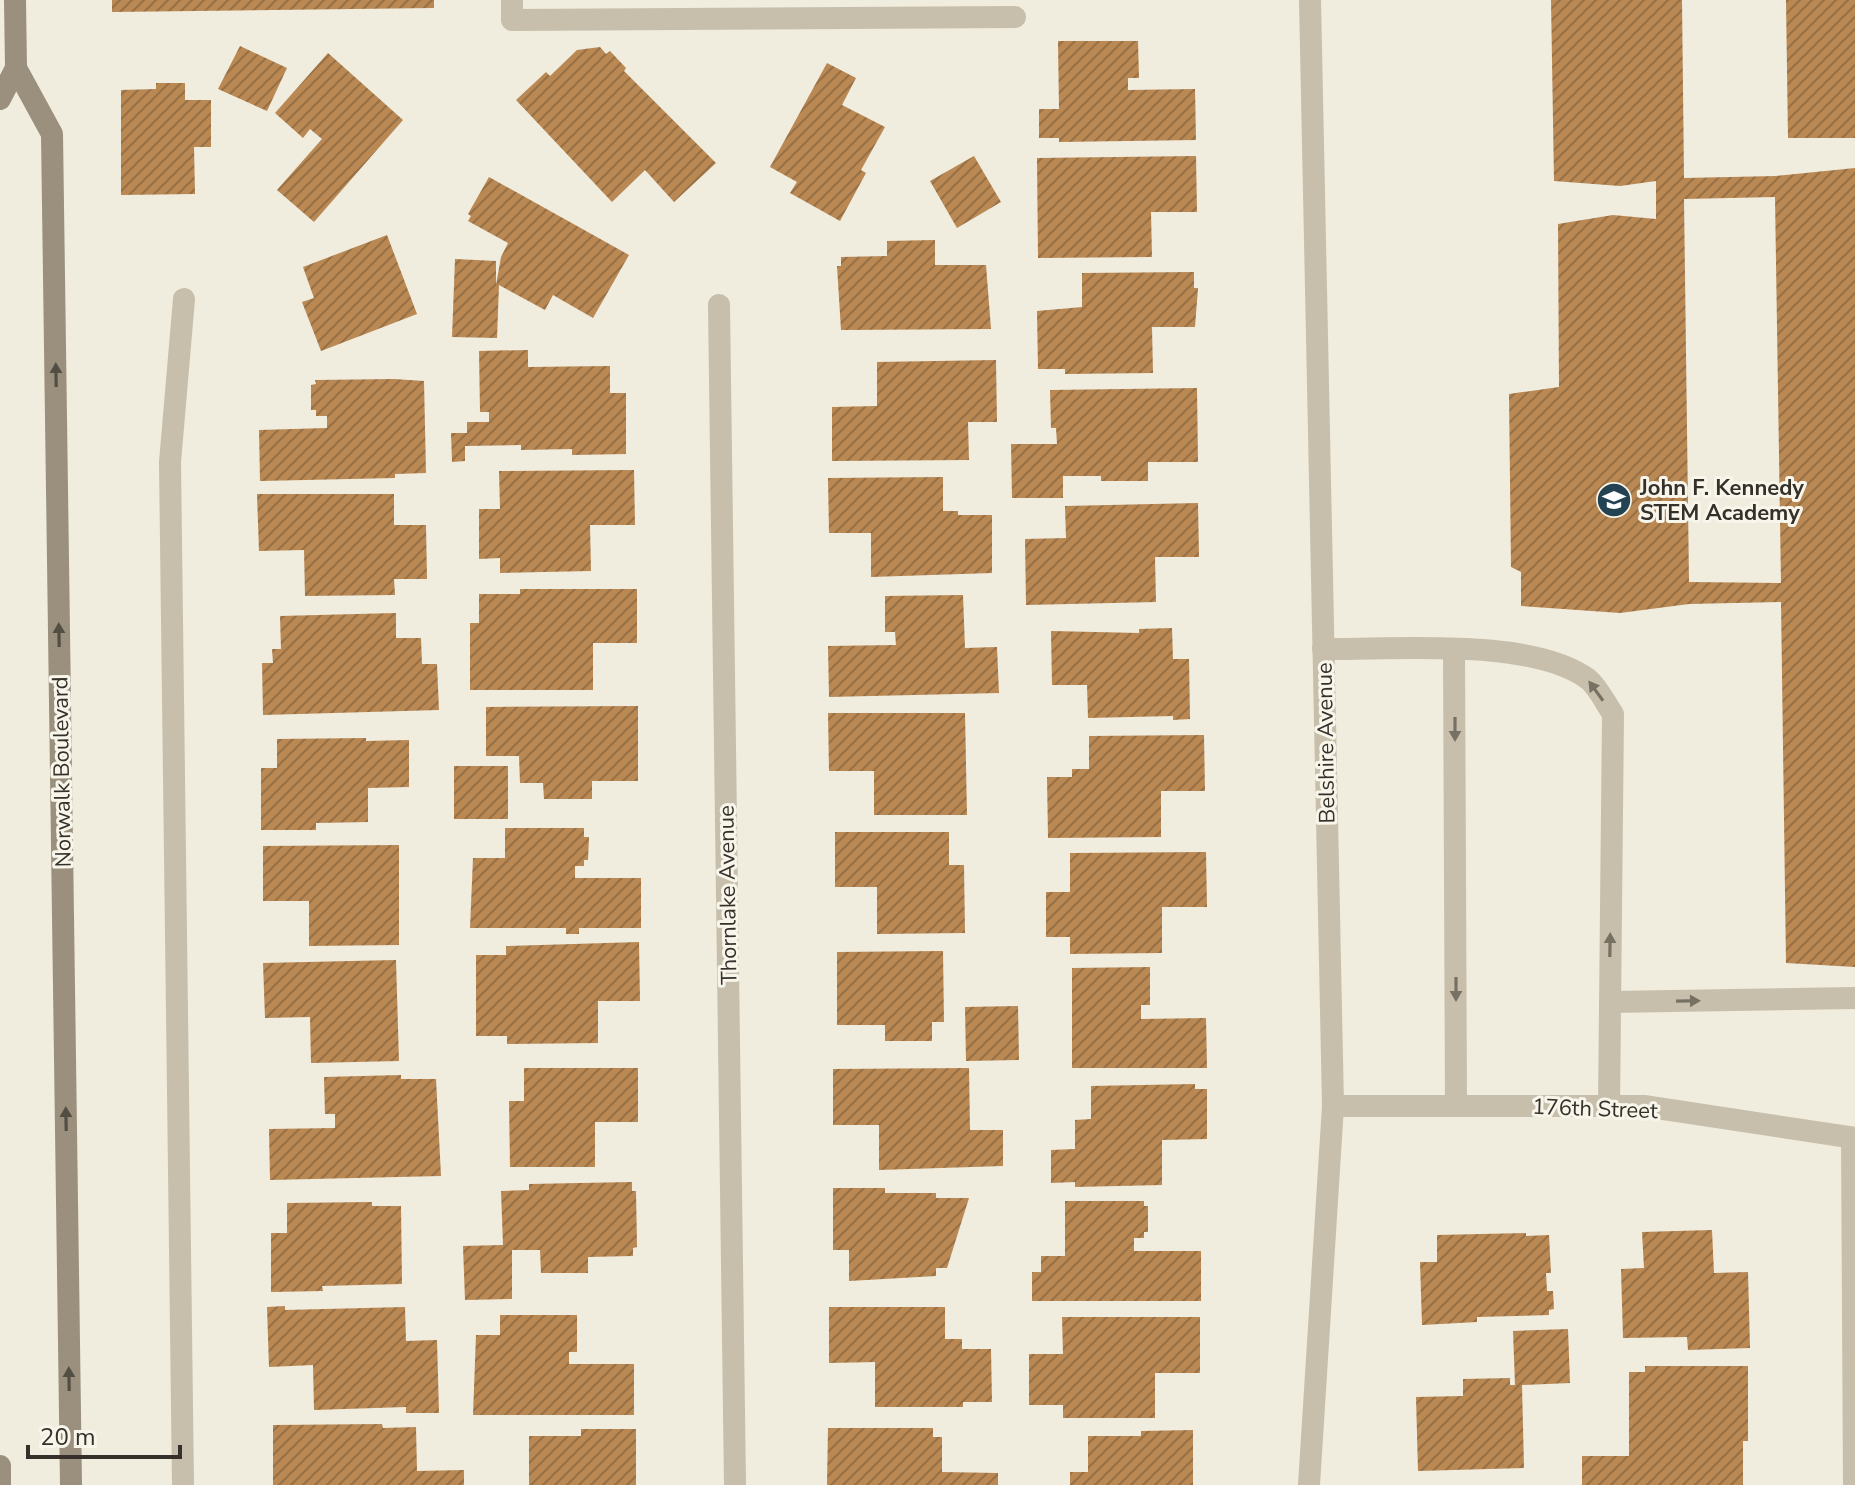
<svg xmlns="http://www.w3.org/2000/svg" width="1855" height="1485" viewBox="0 0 1855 1485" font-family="'Nunito Sans',sans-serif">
<defs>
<pattern id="building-hatch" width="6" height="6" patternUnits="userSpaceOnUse" patternTransform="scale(2)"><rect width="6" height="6" fill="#b98853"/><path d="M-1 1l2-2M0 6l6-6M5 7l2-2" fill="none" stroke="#977045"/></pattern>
</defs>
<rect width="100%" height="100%" fill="#f0ecde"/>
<g fill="url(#building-hatch)" fill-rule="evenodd">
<path d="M112,0h322v8l-322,4z"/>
<path d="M1551,0h131l2,178 92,-2 79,-8v799l-69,-4 -5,-361 -92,2 -69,9 -99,-7v-34l-10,-5 -2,-173 50,-7 -1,-163 55,-9 43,4v-38l-36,5 -66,-5zM1775,197l6,386 -92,-1 -5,-383z"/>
<path d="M1786,0h69v138h-67z"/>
<path d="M1058,41h80l1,37h-11v12l67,-1 1,51 -137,2v-4h-20v-29h20z"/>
<path d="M240,46l47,22 -20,43 -49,-22z"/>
<path d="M600,47l6,7 4,-3 16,17 -2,3 92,92 -42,39 -29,-32 -33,32 -96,-102 30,-28 4,4 27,-26z"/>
<path d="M328,53l75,67 -89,102 -37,-32 45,-51 -12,-10 -7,9 -28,-25z"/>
<path d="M827,63l29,15 -14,27 43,22 -24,43 5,3 -26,48 -50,-28 7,-11 -27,-15z"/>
<path d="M156,83h29v17h26v47h-17l1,47 -74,1v-105l35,-1z"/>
<path d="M974,156l27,46 -44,26 -27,-47z"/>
<path d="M1196,156l1,56h-46l1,45 -114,1 -1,-100z"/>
<path d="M489,177l140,78 -36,63 -40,-23 -8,15 -46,-25 -2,53 -45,-1 3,-78 41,2v24l5,-28 7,-14 -40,-22 3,-5 -3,-2z"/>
<path d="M387,235l30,79 -96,37 -19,-49 12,-4 -11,-31z"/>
<path d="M935,240v25h51l5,64 -150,1 -4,-64h4v-9l46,-1v-15z"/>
<path d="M1194,272v16h4l-3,39h-43l1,46 -88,1v-5h-27l-1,-58 45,-4v-34z"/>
<path d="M528,350v17l82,-1v27h16v61l-54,1v-6l-51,1v-5l-56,1v15l-13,1 -1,-29h16v-11h22v-10h-9l-1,-61z"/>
<path d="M996,360l1,62h-29l1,38 -137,1v-54l45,-1v-44z"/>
<path d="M394,379l30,2 2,92 -31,1v4l-135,3 -1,-51 68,-2v-12h-11v-6h-5v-25l5,-1 -1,-4z"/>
<path d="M1197,388l1,74h-50v19h-47v-5h-38v22h-51l-1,-54h46l-1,-16h-5l-1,-38z"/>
<path d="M634,470l1,55h-45l1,46 -91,2v-15l-21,1v-50h21l-1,-38z"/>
<path d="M943,477v34h15v4h34v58l-121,4v-44h-42l-1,-55z"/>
<path d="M257,494h137v31h32l1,54h-33l1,16 -90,1 -1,-46 -45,1z"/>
<path d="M1198,503l1,54h-44l1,45 -130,3 -1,-66 41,-1 -1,-32z"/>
<path d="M520,589h117v54h-44v47h-123v-67h9v-29h41z"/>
<path d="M963,595l2,53 32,-1 2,46 -170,4 -1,-51 68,-1 -1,-13h-10v-36z"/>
<path d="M396,613v25h25l1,26h15l2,46 -176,5 -1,-52h11l-1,-14h9l-1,-33z"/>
<path d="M1172,628l1,31h16l1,60 -17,1v-4l-85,2 -1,-33h-35l-1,-54 88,2v-4z"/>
<path d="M638,706v75h-46v18h-48l-1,-16h-23l-1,-27h-33v-49z"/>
<path d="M828,713h137l2,102h-93v-44h-45z"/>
<path d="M1204,735l1,56h-44v46l-113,1 -1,-61h25v-8h17v-33z"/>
<path d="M366,738v3l43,-1v47l-41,1v34l-52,1v7h-55v-62h16v-29z"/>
<rect x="454" y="766" width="54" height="53"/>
<path d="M505,828h79v9h5l-1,23h-4v6h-9v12h66v50h-62v6h-13v-6h-96l3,-70h32z"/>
<path d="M835,832h114v33h15l1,68 -88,1v-47h-42z"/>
<path d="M399,845v100l-90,1v-45h-46v-55z"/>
<path d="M1206,852l1,55h-45v46l-92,1v-17h-24v-45h24v-39z"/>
<path d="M639,942l1,59h-42v42l-91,1v-8h-31v-81h30v-9z"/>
<path d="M943,951l1,71h-12v19h-47v-16h-48v-73z"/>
<path d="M396,960l3,101 -88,2 -1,-46 -45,1 -2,-55z"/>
<path d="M1150,967v38h-9v14l65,-1 1,50h-135v-100z"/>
<path d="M1018,1006l1,54 -53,1 -1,-54z"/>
<path d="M524,1068h114v54h-43v45h-85l-1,-66h15z"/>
<path d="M969,1068l1,62h33v36l-124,4v-45h-46v-56z"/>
<path d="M401,1075v4h35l5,97 -171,4 -1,-51 66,-1v-14h-10l-1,-37z"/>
<path d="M1195,1084v5h12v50l-45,1v45l-87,2v-5l-24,1v-33l24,-1v-29l16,-1v-33z"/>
<path d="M632,1182v9h4l1,56 -4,1v8l-45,1v16h-47l-1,-23h-28v49l-47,1 -2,-54 40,-1 -2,-54 28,-1v-6z"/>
<path d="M833,1188h52v5h51v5h33l-22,70h-11v8l-87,5v-31h-16z"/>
<path d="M1065,1201h79v5h4v26h-4v6h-10v13h67v50h-169v-29h9v-16h24z"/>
<path d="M372,1202v4h29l1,78 -80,2 1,5 -52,1v-59h16v-30z"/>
<path d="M1712,1230l2,43 34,-1 2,76 -62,2 -1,-13 -64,1 -2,-69 23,-1 -2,-36z"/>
<path d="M1526,1233v3l23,-1 2,38h-5l1,18h6l1,18 -5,1v5l-72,2v5l-55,3 -2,-63h17v-27z"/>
<path d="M285,1306v4l120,-3 1,34 31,-1 2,73h-33v-6l-92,3 -1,-45 -44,2 -2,-60z"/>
<path d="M829,1307h116v32h17v10h29l1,53h-29v5h-88v-45l-46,1z"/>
<path d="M500,1315h77v37h-8v12h65v51h-161l3,-80h24z"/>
<path d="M1062,1317h138v56h-45v45h-92v-13h-34v-51h34z"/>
<path d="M1568,1329l2,54 -48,2 2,83 -106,3 -2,-74 47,-1v-17l47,-1v7h5l-2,-54z"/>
<path d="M1645,1366h103v75h-5v44h-161v-29h47v-84h16z"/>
<path d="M382,1424l1,4 33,-1 1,44 47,-1v15h-191v-60z"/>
<path d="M828,1428h105v9h9v35l56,1v12h-171z"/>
<path d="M581,1429h55v56h-107v-49h52z"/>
<path d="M1193,1430v55h-123v-13h18v-36h53v-5z"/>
</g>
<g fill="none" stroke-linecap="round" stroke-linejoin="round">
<g stroke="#c7bfab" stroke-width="22">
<path d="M512,0v20l503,-3"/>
<path d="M1323,649c72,1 207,-12 265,30 10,8 18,25 25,35l-4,393"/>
<path d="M1454,651l2,454"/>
<path d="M1610,1002l245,-4"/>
</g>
<g stroke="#c7bfab" stroke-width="22">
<path d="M719,305l16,1180"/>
<path d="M1333,1106h311l211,32"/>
<path d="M1852,1138l2,347"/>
<path d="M183,1485l-13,-1023 14,-163"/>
<path d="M1309,1485l24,-379 -23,-1106"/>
</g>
<g stroke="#9a907d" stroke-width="22">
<path d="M16,68l36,66 19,1351"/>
<path d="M0,99l16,-31 -1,-68"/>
<path d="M0,1466v19"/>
</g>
</g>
<defs><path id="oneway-solid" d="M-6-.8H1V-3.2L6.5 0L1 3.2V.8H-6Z" transform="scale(2)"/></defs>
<g fill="#534e43">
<use href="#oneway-solid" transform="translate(56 375) rotate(-91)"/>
<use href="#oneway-solid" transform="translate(59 635) rotate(-91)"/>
<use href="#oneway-solid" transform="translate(66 1119) rotate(-91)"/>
<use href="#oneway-solid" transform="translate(69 1379) rotate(-91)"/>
</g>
<g fill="#777164">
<use href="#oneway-solid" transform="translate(1596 691) rotate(-126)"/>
<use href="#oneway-solid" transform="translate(1455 729) rotate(90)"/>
<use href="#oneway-solid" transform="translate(1610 945) rotate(-89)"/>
<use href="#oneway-solid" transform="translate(1456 989) rotate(90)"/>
<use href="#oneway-solid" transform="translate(1688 1001) rotate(-1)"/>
</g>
<defs>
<g id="school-disc" transform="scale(1.8)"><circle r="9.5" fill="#234252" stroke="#f8f5ea"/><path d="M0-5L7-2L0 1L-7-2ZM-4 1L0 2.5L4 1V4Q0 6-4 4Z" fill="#fff"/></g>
</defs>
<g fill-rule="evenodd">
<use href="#school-disc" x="1614" y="500"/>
</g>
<g text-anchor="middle" stroke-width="6" stroke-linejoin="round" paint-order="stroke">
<g font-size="22" font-weight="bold" fill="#35312a" stroke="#f8f5ea" text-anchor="start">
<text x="1640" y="495">John F. Kennedy<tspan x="1640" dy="25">STEM Academy</tspan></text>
</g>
<g font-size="22" fill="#35312a" stroke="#f8f5ea">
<text transform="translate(1325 743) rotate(-91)" y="8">Belshire Avenue</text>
<text transform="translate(61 772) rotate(-91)" y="8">Norwalk Boulevard</text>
<text transform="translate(727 895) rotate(-91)" y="8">Thornlake Avenue</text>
<text transform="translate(1595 1108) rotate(2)" y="8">176th Street</text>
</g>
</g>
<path d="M28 1445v12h152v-12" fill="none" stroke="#35312a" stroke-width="4"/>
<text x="40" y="1445" font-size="24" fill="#35312a" stroke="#f8f5ea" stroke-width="6" paint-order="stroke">20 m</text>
</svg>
